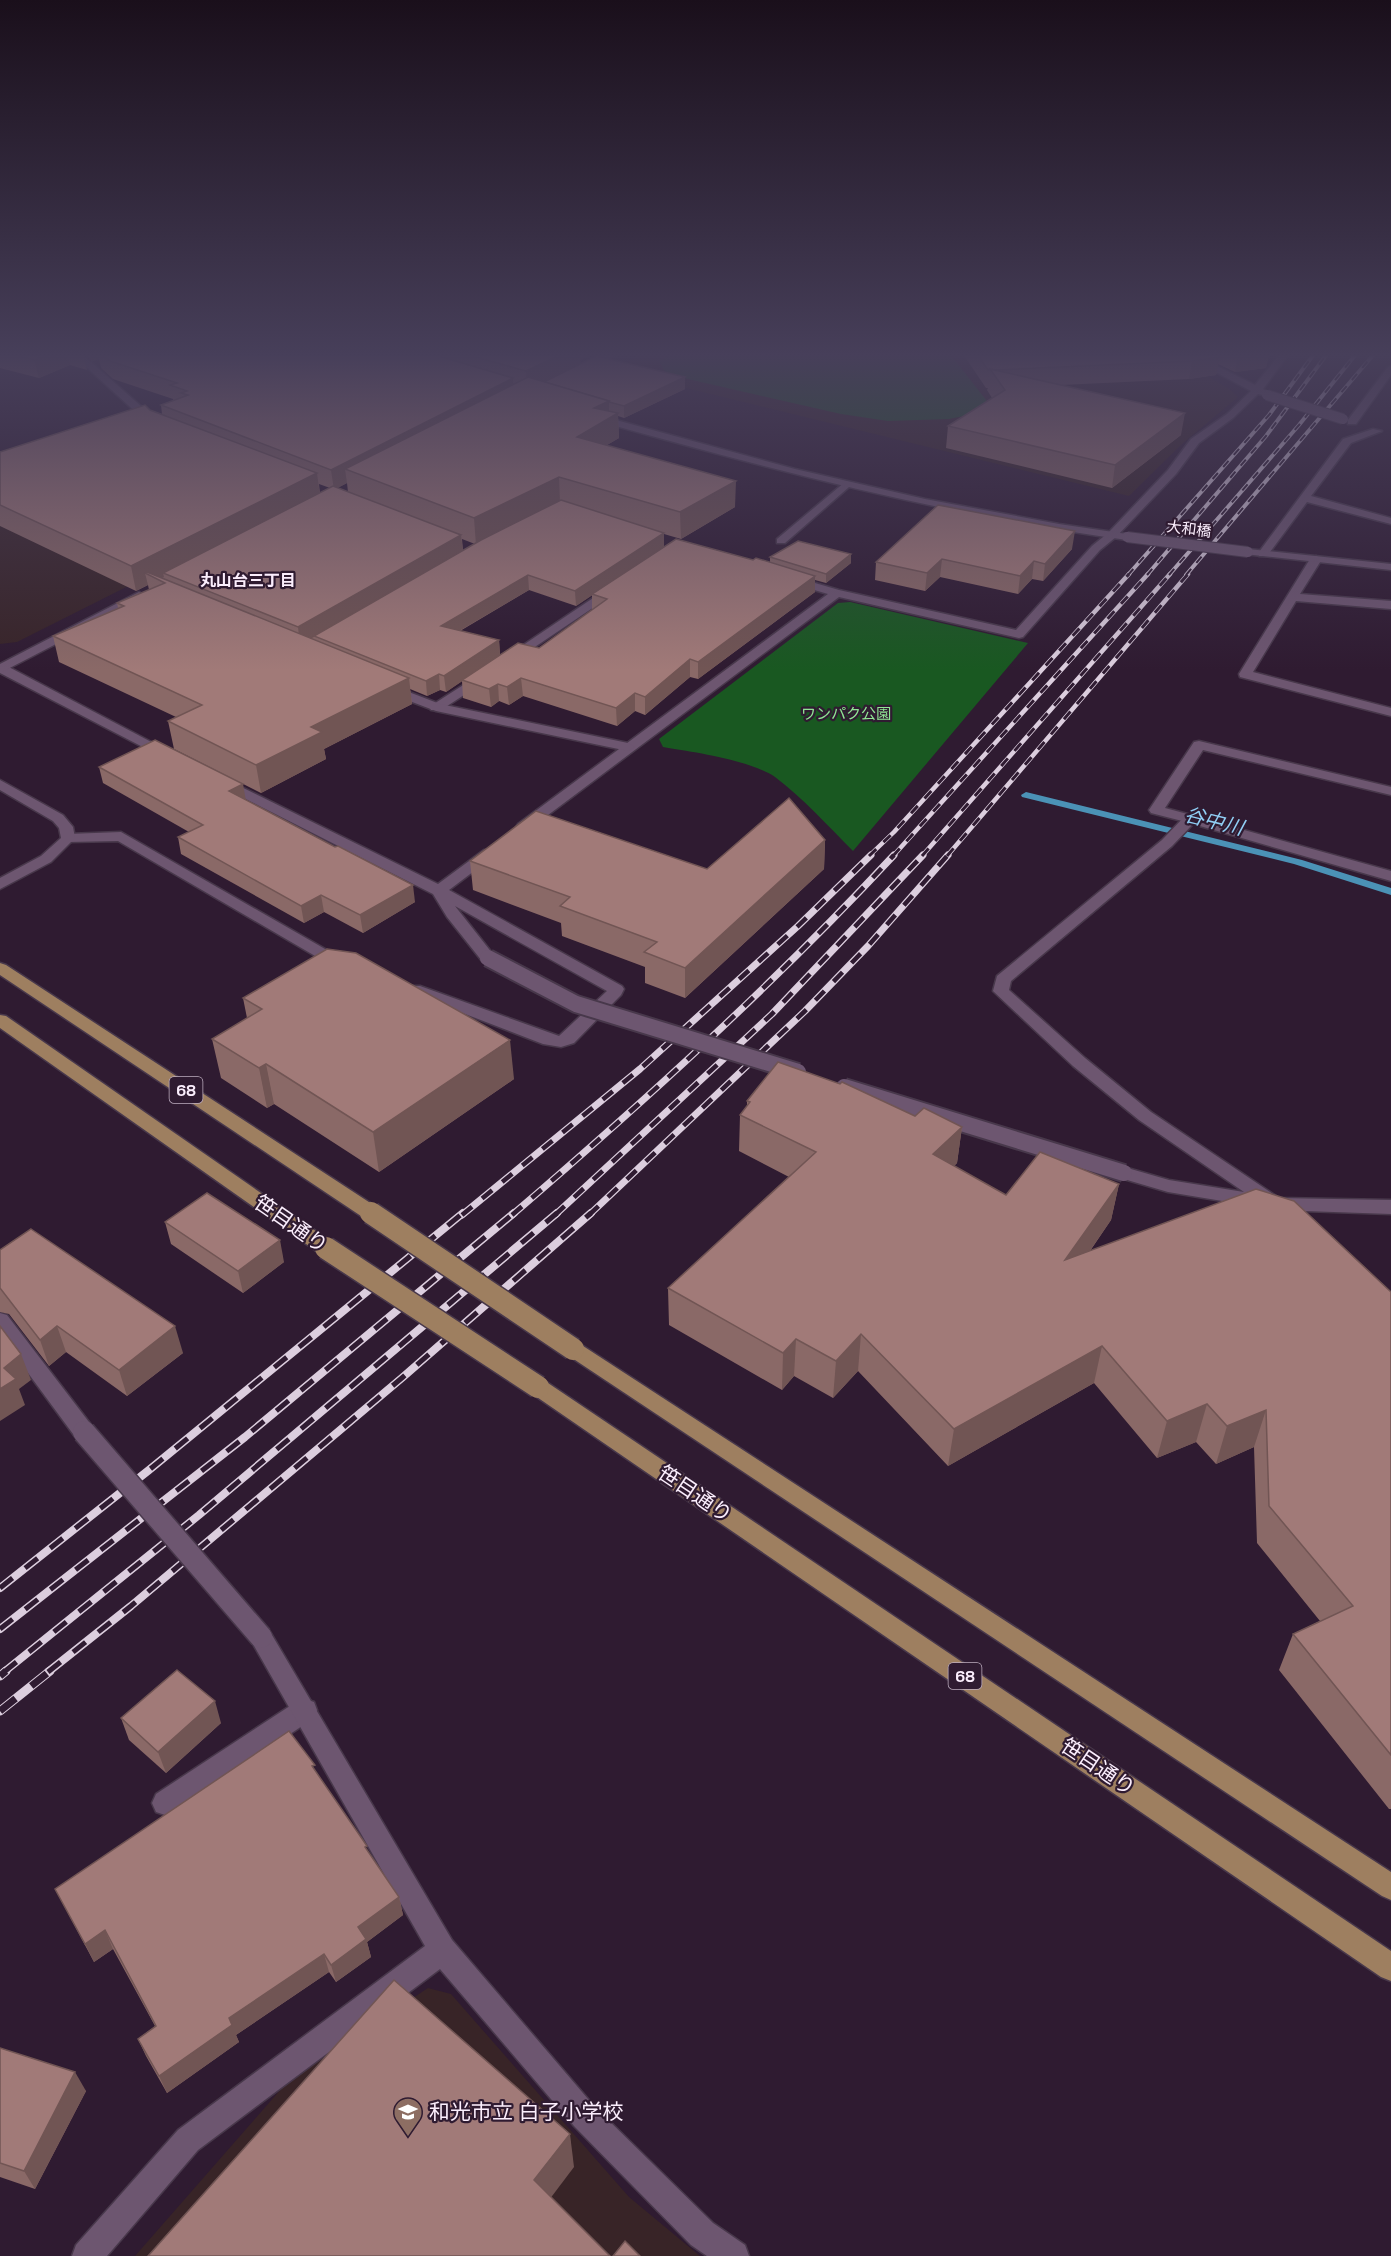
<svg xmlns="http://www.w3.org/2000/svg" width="1391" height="2256" viewBox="0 0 1391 2256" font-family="'Space Grotesk','Noto Sans JP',sans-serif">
<rect width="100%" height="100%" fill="#2f1b31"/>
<path fill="#382428" d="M0,452l303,46 -286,144 -17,2z"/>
<g fill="#382427">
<path d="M644,354h525l59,34 10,9 -56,47 -53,52 -517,-126z"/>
<path d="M428,1988l23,6 178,203 71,59h-565l154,-176z"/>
</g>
<g fill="#195821">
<path d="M672,354h278l44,56 -45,9 -61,2 -47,-7 -175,-40 -7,-13z"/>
<path d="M850,602l178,41 -175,208c-25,-25 -50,-53 -78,-74 -25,-17 -82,-25 -112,-30l-4,-8 179,-136z"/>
</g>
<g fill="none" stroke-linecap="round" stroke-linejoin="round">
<path fill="#4b92b6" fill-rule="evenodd" d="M1026,792l276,68 89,28v7l-97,-31 -272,-67 -1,-2z"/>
<g stroke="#48384b" stroke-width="3">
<g id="lane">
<path d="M1199,741l192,46v8l-188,-45 -38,58 30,8 2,3 -2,3 -5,1 -39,-10 -2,-3 45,-68z"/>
<path d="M305,1699l9,3 3,8 -3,8 -140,94 -9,3 -9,-3 -4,-9 4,-9 140,-92z"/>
</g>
</g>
<g stroke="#48384b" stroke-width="3">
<g id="street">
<path d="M72,354h10l77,68v4h-8z"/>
<path d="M1182,354h11l62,31 25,-31h9l-26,35 5,3v4l-10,-2 -25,24 -34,25 -23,31 -60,63 -16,13 -77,87 -4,1 -180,-41 -311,233h-10l-2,-3 2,-3 310,-230 -41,-12v-4l4,-2 48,14 177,40 76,-84 16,-13 60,-63 23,-31 36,-25 24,-23z"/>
<path d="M1391,366v9l-35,49h-8v-4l40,-53z"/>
<path d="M1373,429l9,2 -31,12 -40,53 80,22v6l-84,-22 -40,54h-8v-4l84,-113z"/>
<path d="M845,482l5,3 -1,2 -64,56h-8v-4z"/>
<path d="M1316,556l6,3 -22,35 91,7v8l-95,-8 -43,71 138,36v8l-151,-39 -1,-3 71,-115z"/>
<path d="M611,586l4,1v6l-101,68h-8l-2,-3z"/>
<path d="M0,664l5,1 171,90 -2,3h-10l-164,-85z"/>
<path d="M482,673l6,4 -1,3 -46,30h-10l-2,-3z"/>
<path d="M223,778l215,106 46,-34h10l2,3 -2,3 -45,34 173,96 2,3 -3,6 -47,48 -13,4 -18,-3 -135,-52 -2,-3 2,-3h12l139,50 48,-45 -152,-85 41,52 -8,5 -6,-2 -35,-44 -14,-23 -215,-109 -2,-3 2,-3z"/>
<path d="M1190,815l201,56v10l-198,-57 -21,22 -161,135 -2,9 76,68 66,54 128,86 112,2v14l-115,-4 -108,-18 -51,-15 -2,-4 2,-4 7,-2 45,13 75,12 -105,-72 -66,-54 -80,-75 4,-15 165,-136 23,-24z"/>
<path d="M121,832l225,129 2,3 -2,3h-12l-216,-126 -50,1 -7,-4 7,-4z"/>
<path d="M0,1313l7,2 85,111 3,6 -3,6 -8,2 -8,-2 -76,-103z"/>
<path d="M261,1627l8,3 183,310 142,166 119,117 32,22 4,11h-42l-16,-11 -117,-119 -134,-157 -242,181 -91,106h-35l4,-11 102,-115 247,-184 -172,-302 -4,-7 4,-7z"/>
</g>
</g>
<g stroke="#48384b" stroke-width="3">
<g id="secondary">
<path d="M606,354h12l-32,17 -8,-2z"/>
<path d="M594,414l201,55 130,30 134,25 68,10 6,3 -6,3c-183,-25 -359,-71 -536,-121l-2,-2z"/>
<path d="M1248,549l143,15v6l-147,-16 -2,-2z"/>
<path d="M139,592l6,4 -2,3 -143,74v-9z"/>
<path d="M388,684l52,20 188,39 7,4 -7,4 -192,-40 -53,-20 -1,-3 1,-3z"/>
<path d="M0,780l63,35 10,12 2,11 -24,24 -51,27v-11l41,-22 20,-18 -2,-10 -6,-7 -53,-31z"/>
</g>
</g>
<g stroke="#48384b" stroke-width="3">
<g id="primary">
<path d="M0,963l6,2 372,243 2,5 -2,5 -7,2 -7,-2 -364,-243z"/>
<path d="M0,1015l6,1 327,227 3,5 -3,5 -7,2 -7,-2 -319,-225z"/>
<path d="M573,1341l7,3 811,528v28l-9,-4 -816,-542 -3,-5 3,-5z"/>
<path d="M538,1379l7,2 846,570v30l-10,-4 -850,-584 -3,-6 3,-6z"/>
</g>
</g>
<use href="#lane" fill="#6d5670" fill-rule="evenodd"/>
<use href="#street" fill="#6d5670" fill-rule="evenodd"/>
<use href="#secondary" fill="#6d5670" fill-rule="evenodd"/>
<use href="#primary" fill="#9e7f60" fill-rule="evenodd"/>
<g stroke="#dccede" stroke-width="4">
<g id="rail-far4">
<path d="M1128,575l141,-160 45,-61"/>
<path d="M1147,575l119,-139 61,-82"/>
<path d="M1169,575l130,-150 57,-71"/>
<path d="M1186,575l188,-221"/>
</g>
</g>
<g stroke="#dccede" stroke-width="4.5">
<g id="rail-far3">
<path d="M869,856l25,-24 235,-258"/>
<path d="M893,856l255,-282"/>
<path d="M922,856l248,-282"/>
<path d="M947,856l241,-282"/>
</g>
</g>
<g stroke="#dccede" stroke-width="7">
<g id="rail-far2">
<path d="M462,1215l178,-146 158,-143 73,-71"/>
<path d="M512,1215c133,-114 263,-232 382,-360"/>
<path d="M555,1215l217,-201 151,-159"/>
<path d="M589,1215l216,-204 63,-65 80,-91"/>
</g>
</g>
<g stroke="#dccede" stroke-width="8">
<g id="rail-far1">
<path d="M0,1588l149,-118 314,-257"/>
<path d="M0,1629l245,-192 269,-224"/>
<path d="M4,1672l195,-157 358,-302"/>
<path d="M48,1672l83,-66 272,-229 188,-164"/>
</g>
</g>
<g stroke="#dccede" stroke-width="9">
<g id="rail">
<path d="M0,1676l6,-5"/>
<path d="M0,1711l50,-40"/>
</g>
</g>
<use href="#rail-far4" stroke="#2f1b31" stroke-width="2" stroke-dasharray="8" stroke-linecap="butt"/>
<use href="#rail-far3" stroke="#2f1b31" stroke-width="3" stroke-dasharray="10" stroke-linecap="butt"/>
<use href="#rail-far2" stroke="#2f1b31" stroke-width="4.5" stroke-dasharray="13" stroke-linecap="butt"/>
<use href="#rail-far1" stroke="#2f1b31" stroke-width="5" stroke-dasharray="16" stroke-linecap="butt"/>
<use href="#rail" stroke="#2f1b31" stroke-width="7" stroke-dasharray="20" stroke-linecap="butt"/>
<g stroke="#48384b" stroke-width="12" stroke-linecap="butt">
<path id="street-bridge-far2" d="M1267,395l76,24"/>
</g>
<g stroke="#48384b" stroke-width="20" stroke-linecap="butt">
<g id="street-bridge-far1">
<path d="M488,958l88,46 222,68"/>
<path d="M844,1087l280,86"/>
</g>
</g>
<g stroke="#48384b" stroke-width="25" stroke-linecap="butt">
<path id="street-bridge" d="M84,1432l177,205"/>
</g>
<g stroke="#48384b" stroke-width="12" stroke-linecap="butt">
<path id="secondary-bridge" d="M1127,537l121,15"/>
</g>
<g stroke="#48384b" stroke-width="20" stroke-linecap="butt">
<path id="primary-bridge-far1" d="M371,1213l2,2"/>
</g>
<g stroke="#48384b" stroke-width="25" stroke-linecap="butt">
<g id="primary-bridge">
<path d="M371,1213l202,136"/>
<path d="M326,1248l212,139"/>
</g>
</g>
<use href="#street-bridge-far2" stroke="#6d5670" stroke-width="10"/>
<use href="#street-bridge-far1" stroke="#6d5670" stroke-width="16"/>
<use href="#street-bridge" stroke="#6d5670" stroke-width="22"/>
<use href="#secondary-bridge" stroke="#6d5670" stroke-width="10"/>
<use href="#primary-bridge-far1" stroke="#9e7f60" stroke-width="16"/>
<use href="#primary-bridge" stroke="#9e7f60" stroke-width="22"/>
</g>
<g fill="#8a6967" fill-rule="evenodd">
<path d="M0,354h83l4,16 -17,-5 -31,13 -39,-10z"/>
<path d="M85,354h506l-11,6 1,4 104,25 -61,29 -6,-2 1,22 -12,7 128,62 -54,32 -17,-5v13l106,15v-5l81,-3v9l-25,20 -11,-3v12l-117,87 -8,-2 -45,38 -10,-4 -18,15 -94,-30 -14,9 -10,-4 -8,6 -28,-9 -1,-17 -16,11 -6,-2 -13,6 -17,-7 2,15 -88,45 2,10 -65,34 -87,-44 -6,-28 8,-4 -117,-55 -6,-26 65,-28 -1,-5 32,-13 -1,-5 -12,6 -136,-65v-74l150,-42 12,4 -1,-9 12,-4v-2l-60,-20 -12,-11 -2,-9 -7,2zM347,483l1,9 -11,-4zM319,484l11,4 -10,5zM462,539l13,5 -12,7zM529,590l47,16 16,-11v15l-53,38 -39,7 -1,-15 -39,-9z"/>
<path d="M963,354h306l-3,14 -31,4 -17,-8 -2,11 -27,4 -128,6 120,50 -69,53 -166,-40 2,-22 44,-28 -5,-8 1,-2h-2z"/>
<path d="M1072,549l-29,32 -11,-2 -14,15 -78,-17 -15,14 -50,-11 1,-18z"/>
<path d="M99,767l147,33 169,102 -52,31 -39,-21 -20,11 -123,-69 -3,-17 11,-5 -86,-49z"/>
<path d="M825,840l-1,29 -139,129 -40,-15v-16l-83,-31 -1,-13 -88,-33 -3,-29 237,8z"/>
<path d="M243,998l271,81 -135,93 -105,-68 -7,4 -46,-30 -9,-39 35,-21z"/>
<path d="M747,1101l168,15 47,11 -5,36 -3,3 52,29 113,-11 -8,36 -21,31 301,41v517h-2l-110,-139 14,-36 27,-13 -63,-78 -3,-96 -38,17 -20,-22 -39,16 -63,-75 -146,83 -90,-95 -25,27 -39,-22 -12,14 -113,-65 -1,-37 121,-111 -50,-26 1,-36 7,-8z"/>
<path d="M165,1222l119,40 -41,31 -72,-49z"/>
<path d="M0,1250l183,103 -56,43 -61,-44 -17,14 -40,-52 -9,-2z"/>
<path d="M121,1718l100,5 -55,50 -37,-33z"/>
<path d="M369,1854l30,43 4,18 -36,27 4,15 -35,25 -7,-10 -93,63 3,7 -72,51 -21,-37 -8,-17 17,-13 -42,-77 -19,13 -39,-73z"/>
<path d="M0,2048l86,43 -51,98 -35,-12z"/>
</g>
<g fill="#715554">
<path d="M49,354h19l2,11 -31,13 -5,-18z"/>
<path d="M90,354h8l1,5 -7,2z"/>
<path d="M562,354h29l-11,6 1,4 -54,26 -1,-19z"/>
<path d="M1243,354h26l-3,14 -31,4 3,-17z"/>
<path d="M1220,357l-4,18 -27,4 3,-18z"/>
<path d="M685,377v12l-61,29v-12z"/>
<path d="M513,378l1,19 -169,72 2,14 -13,7 -3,-20z"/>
<path d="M609,401v17l9,-5 1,25 -41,24 -1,-25 17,-29z"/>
<path d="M1185,413l-4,22 -69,53 3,-23z"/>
<path d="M317,473l3,23 -157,77 1,4 -5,3 -14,-7 3,12 -12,6 -5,-25z"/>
<path d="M559,477l1,26 -84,42 -2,-27z"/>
<path d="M736,481l-1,26 -54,32 -1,-27z"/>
<path d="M1075,531l-3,18 -29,32 2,-17z"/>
<path d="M664,533v15l-88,58 -1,-15z"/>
<path d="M461,535l2,16 -163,94 -2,-18z"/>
<path d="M851,554v9l-25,20v-9z"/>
<path d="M942,559l-2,18 -15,14 2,-18z"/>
<path d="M1034,561l-2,18 -14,15 2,-18z"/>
<path d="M528,575l1,15 -87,51 -1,-15z"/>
<path d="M815,576v16l-117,87v-17z"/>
<path d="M499,640l1,16 -54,36 -2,-16z"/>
<path d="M690,659v18l-45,38v-18z"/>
<path d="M439,674l1,16 -13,6 -1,-15z"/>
<path d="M409,678l3,26 -88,45 2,10 -65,34 -5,-28 55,-38z"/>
<path d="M521,678l2,18 -14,9 -2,-18z"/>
<path d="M498,684l1,17 -8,6 -2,-18z"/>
<path d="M635,693v18l-18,15 -1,-18z"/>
<path d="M243,784l3,17 -17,-10z"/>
<path d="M825,840l-1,29 -139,129v-30z"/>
<path d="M413,885l2,17 -52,31 -3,-18z"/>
<path d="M321,895l3,17 -20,11 -3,-17z"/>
<path d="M510,1040l4,39 -135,93 -6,-40z"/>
<path d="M266,1064l8,40 -7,4 -8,-40z"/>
<path d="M962,1127l-5,36 -29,27 5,-36z"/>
<path d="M1119,1184l-8,36 -53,77 7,-37z"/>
<path d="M280,1240l4,22 -41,31 -5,-22z"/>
<path d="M57,1326l9,26 -17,14 -9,-26z"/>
<path d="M175,1326l8,27 -56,43 -8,-26z"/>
<path d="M861,1334l-3,37 -25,27 3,-37z"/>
<path d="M796,1339l-2,37 -12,14 1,-37z"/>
<path d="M1102,1346l-8,37 -146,83 6,-37z"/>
<path d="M21,1354l10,26 -12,9 6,16 -25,16v-32l4,-21z"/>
<path d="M1207,1404l-11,38 -39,16 10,-37z"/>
<path d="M1266,1410l-12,37 -38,17 11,-38z"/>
<path d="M215,1701l6,22 -55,50 -8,-21z"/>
<path d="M399,1897l4,18 -36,27 4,15 -35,25 -5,-17 27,-38z"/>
<path d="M105,1930l8,19 -19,13 -9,-18z"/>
<path d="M324,1954l5,18 -93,63 3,7 -72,51 -8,-17 70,-58z"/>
<path d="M75,2072l11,19 -51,98 -11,-18z"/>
<path d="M570,2134l4,33 -34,45 -6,-32z"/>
</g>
<g fill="#a17a78" stroke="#715554" stroke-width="1.5">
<path d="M11,354h38l-15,6z"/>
<path d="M101,354h331l81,24 -182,92 -170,-65 27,-10 -7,-2 6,-2 -17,-6 7,-2 -67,-22z"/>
<path d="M465,354h97l-36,17z"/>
<path d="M977,354h237l6,3 -28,4 -196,9 -6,-1 -1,1h-1z"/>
<path d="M596,356l89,21 -61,29 -15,-4v-1l-65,-19z"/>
<path d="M990,369l195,44 -70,52 -167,-39 57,-36z"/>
<path d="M528,377l81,24 -15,7 24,5 -41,24 159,44 -56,31 -121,-35 -85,41 -129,-49z"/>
<path d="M145,405l5,5 167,63 -186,93 -131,-61v-53z"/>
<path d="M333,486l128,49 -163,92 -135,-54z"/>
<path d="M561,500l103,33 -89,58 -47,-16 -87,51 58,14 -55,36 -5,-2 -13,7 -112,-45 167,-96z"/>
<path d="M938,505l137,26 -30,33 -11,-3 -14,15 -78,-17 -15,14 -51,-11z"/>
<path d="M676,539l77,21 3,-2 59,18 -117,86 -8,-3 -45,38 -10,-4 -19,15 -95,-30 -14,9 -9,-3 -9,5 -27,-9 56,-37 21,5 68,-49 -15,-5z"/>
<path d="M798,541l53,13 -25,20 -56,-17z"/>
<path d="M147,572l262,106 -98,49 11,5 -66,33 -88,-44 34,-16 -149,-69 71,-30 -7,-3 48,-20 -20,-10z"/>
<path d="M155,740l88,44 -14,7 106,56 3,-1 75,39 -53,30 -39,-20 -20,11 -123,-69 25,-12 -104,-58z"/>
<path d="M789,798l36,42 -140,128 -41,-16 13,-10 -97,-36 10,-9 -100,-36 66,-50 171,58z"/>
<path d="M327,949l29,4 154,87 -137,92 -107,-68 -7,4 -47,-29 50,-30 -19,-11z"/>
<path d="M778,1062l62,22 2,-2 73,34 9,-8 38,19 -29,27 73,41 34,-43 79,32 -54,76 191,-71 38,12 97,91v463l-98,-121 60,-28 -84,-100 -3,-96 -39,16 -20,-22 -40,17 -65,-75 -148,83 -93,-95 -25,27 -40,-22 -13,14 -115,-65 148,-136 -76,-37 10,-13 -3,-1z"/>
<path d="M207,1193l73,47 -42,31 -73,-49z"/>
<path d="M31,1229l144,97 -56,44 -62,-44 -17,14 -40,-52v-38z"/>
<path d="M0,1326l21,28 -17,14 12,11 -16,10z"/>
<path d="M177,1670l38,31 -57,51 -37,-34z"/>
<path d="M289,1731l26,34 -3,1 55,80 -2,1 34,50 -41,30 8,12 -35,26 -7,-11 -95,64 3,7 -73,51 -21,-37 18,-13 -51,-96 -20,14 -30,-55z"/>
<path d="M394,1980l176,154 -36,46 76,76h-462z"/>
<path d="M0,2048l75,24 -51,99 -24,-8z"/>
<path d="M625,2241l15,15h-27z"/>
</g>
<linearGradient id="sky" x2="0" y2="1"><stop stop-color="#1a0f1b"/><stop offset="0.53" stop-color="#473f5a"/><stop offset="1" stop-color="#473f5a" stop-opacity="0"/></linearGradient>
<rect width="1391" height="670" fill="url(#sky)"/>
<defs>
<g id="school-pin" transform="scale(1.5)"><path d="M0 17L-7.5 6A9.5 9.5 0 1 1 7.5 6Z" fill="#8d6e63" stroke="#2f1b31"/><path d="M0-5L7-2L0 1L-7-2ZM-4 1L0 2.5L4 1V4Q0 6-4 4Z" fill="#fff"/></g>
</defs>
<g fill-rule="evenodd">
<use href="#school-pin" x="408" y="2112"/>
</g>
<g text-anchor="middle" stroke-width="4.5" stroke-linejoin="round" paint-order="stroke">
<g font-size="15" fill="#fbeefd" stroke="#2f1b31">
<text transform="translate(1189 529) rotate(7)" y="5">大和橋</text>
</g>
<g font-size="15" fill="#91e695" stroke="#2f1b31">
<text x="846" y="719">ワンパク公園</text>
</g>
<g font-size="16" font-weight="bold" fill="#fbeefd" stroke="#2f1b31">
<text x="248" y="586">丸山台三丁目</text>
</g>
<g fill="#2f1b31" stroke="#beafc0" stroke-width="1.5">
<rect x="169.5" y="1077" width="33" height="26" rx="4.5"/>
<rect x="948.5" y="1663" width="33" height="26" rx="4.5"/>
</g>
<g font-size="16" font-weight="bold" fill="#fbeefd">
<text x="186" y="1096">68</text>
<text x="965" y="1682">68</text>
</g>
<g font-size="20" font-style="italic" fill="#91cff5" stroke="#2f1b31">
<text transform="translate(1214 821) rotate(14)" y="7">谷中川</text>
</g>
<g font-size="21" fill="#fbeefd" stroke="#2f1b31">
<text transform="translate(291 1224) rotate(35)" y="7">笹目通り</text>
<text transform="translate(695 1494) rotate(34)" y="7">笹目通り</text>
<text transform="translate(1098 1767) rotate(34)" y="7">笹目通り</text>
</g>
<g font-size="21" fill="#fbeefd" stroke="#2f1b31" text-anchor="start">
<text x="429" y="2119">和光市立 白子小学校</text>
</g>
</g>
</svg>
